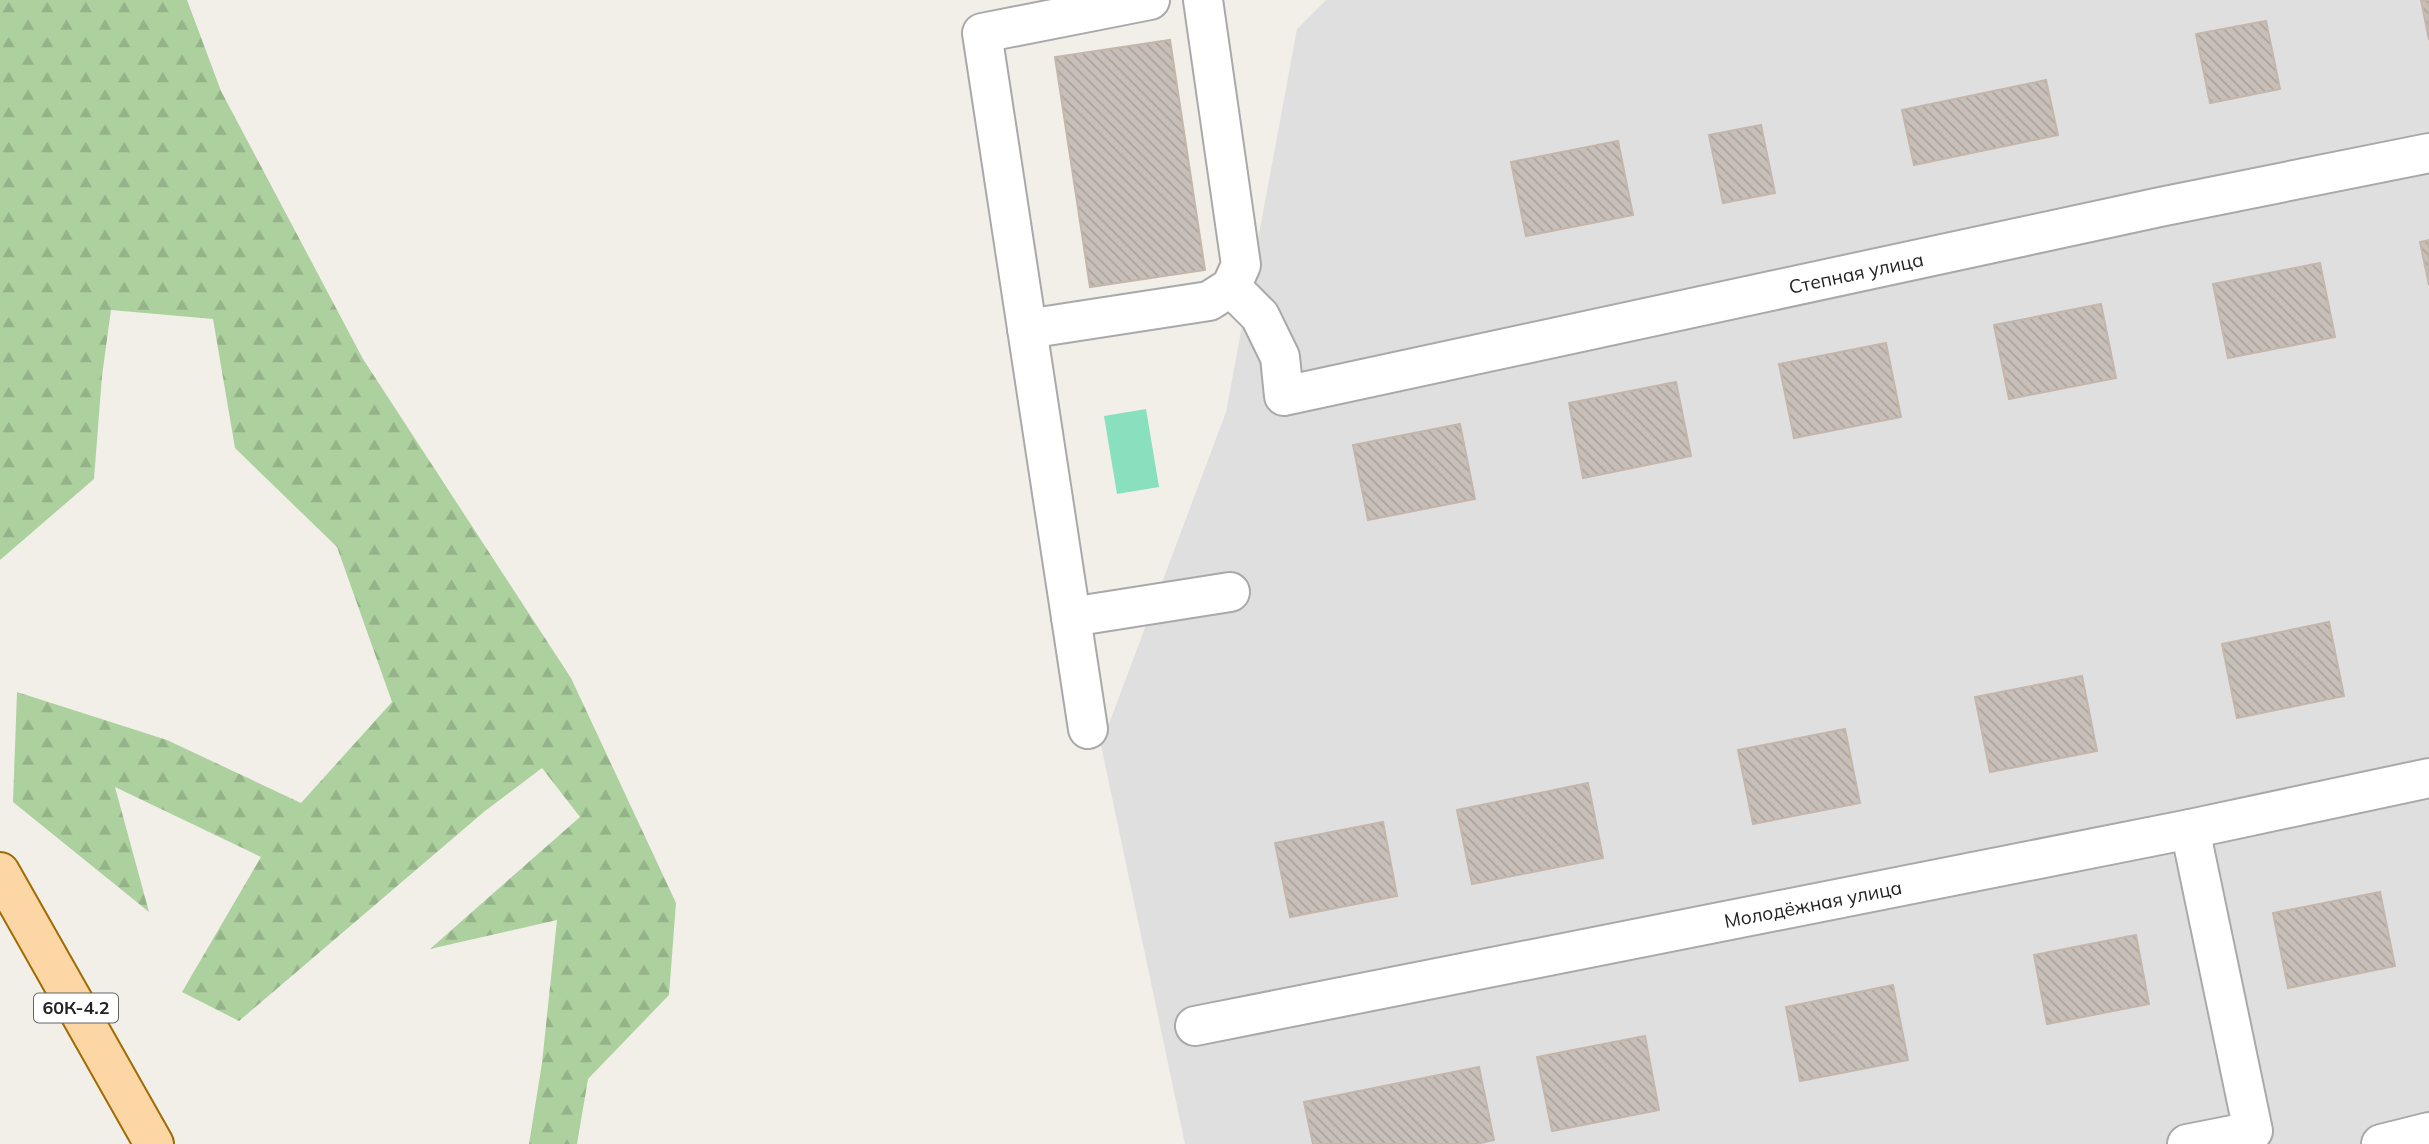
<svg xmlns="http://www.w3.org/2000/svg" width="2429" height="1144" viewBox="0 0 2429 1144" font-family="Mulish,sans-serif">
<defs>
<pattern id="forest-firs" width="22" height="20" patternUnits="userSpaceOnUse" patternTransform="scale(1.75)"><rect width="22" height="20" fill="#add19e"/><path d="M5 1l3.5 6h-7zM16 11l3.5 6h-7z" fill="#95b388"/></pattern>
<pattern id="building-back-hatch" width="6" height="6" patternUnits="userSpaceOnUse" patternTransform="scale(1.75)"><rect width="6" height="6" fill="#c7bfb8"/><path d="M-1 5l2 2M0 0l6 6M5-1l2 2" fill="none" stroke="#aba49e"/></pattern>
</defs>
<rect width="100%" height="100%" fill="#f2efe9"/>
<path fill="#e0dfdf" d="M1326,0h1103v1144h-1244l-84,-399 125,-333 71,-383z"/>
<path fill="url(#forest-firs)" d="M0,0h187l34,91 142,268 208,319 105,225 -7,92 -81,84 -11,65h-48l13,-81 15,-143 -127,29 150,-132 -38,-49 -57,43 -246,210 -57,-29 79,-135 -146,-70 34,125 -136,-110 4,-110 150,48 134,63 91,-101 -55,-155 -102,-99 -22,-129 -102,-9 -9,66 -8,103 -94,81z"/>
<path fill="#88e0be" d="M1146,409l13,78 -42,7 -13,-78z"/>
<g fill="url(#building-back-hatch)" stroke="#c4b6ab" stroke-width="2">
<path d="M2421,0h8v40z"/>
<path d="M2266,21l14,68 -70,14 -14,-69z"/>
<path d="M1170,40l35,230 -115,17 -35,-230z"/>
<path d="M2046,80l12,55 -144,30 -12,-55z"/>
<path d="M1761,125l14,68 -52,10 -14,-68z"/>
<path d="M1618,141l15,74 -107,21 -15,-74z"/>
<path d="M2429,240v45l-9,-43z"/>
<path d="M2320,263l15,74 -107,21 -15,-74z"/>
<path d="M2101,304l15,74 -107,21 -15,-74z"/>
<path d="M1886,343l15,74 -107,21 -15,-74z"/>
<path d="M1676,382l15,74 -108,22 -14,-75z"/>
<path d="M1460,424l15,75 -107,21 -15,-75z"/>
<path d="M2329,622l15,74 -107,22 -15,-74z"/>
<path d="M2082,676l15,75 -107,21 -15,-75z"/>
<path d="M1845,729l15,74 -107,21 -15,-74z"/>
<path d="M1588,783l15,75 -131,26 -15,-74z"/>
<path d="M1383,822l14,74 -107,21 -15,-74z"/>
<path d="M2380,892l15,74 -107,22 -15,-75z"/>
<path d="M2136,935l13,69 -102,20 -13,-69z"/>
<path d="M1893,985l15,75 -108,21 -14,-74z"/>
<path d="M1645,1036l14,74 -107,21 -15,-74z"/>
<path d="M1479,1067l15,73 -18,4h-163l-9,-42z"/>
</g>
<g fill="none" stroke-linecap="round" stroke-linejoin="round">
<g stroke="#a9a9a9" stroke-width="42">
<g id="minor">
<path d="M1231,287l29,29 20,41 4,39 876,-189 269,-54"/>
<path d="M1027,329l182,-28 22,-14 10,-22 -38,-265"/>
<path d="M1071,617l159,-25"/>
<path d="M1088,729l-106,-696 168,-33"/>
<path d="M1195,1026l995,-197 239,-51"/>
<path d="M2187,1144l66,-13 -63,-302"/>
<path d="M2381,1144l48,-12"/>
</g>
</g>
<g stroke="#a06b00" stroke-width="42">
<path id="major" d="M0,872l154,272"/>
</g>
<use href="#minor" stroke="#fff" stroke-width="38"/>
<use href="#major" stroke="#fcd6a4" stroke-width="38"/>
</g>
<g text-anchor="middle" stroke-width="5" stroke-linejoin="round" paint-order="stroke">
<rect fill="#fff" stroke="#646464" stroke-width="2" x="34" y="993.5" width="84" height="29" rx="5"/>
<g font-size="18" font-weight="bold" fill="#222">
<text x="76" y="1014">60К-4.2</text>
</g>
<g font-size="19" fill="#222" stroke="#fff">
<text transform="translate(1856 273) rotate(-12)" y="7">Степная улица</text>
<text transform="translate(1813 904) rotate(-11)" y="7">Молодёжная улица</text>
</g>
</g>
</svg>
